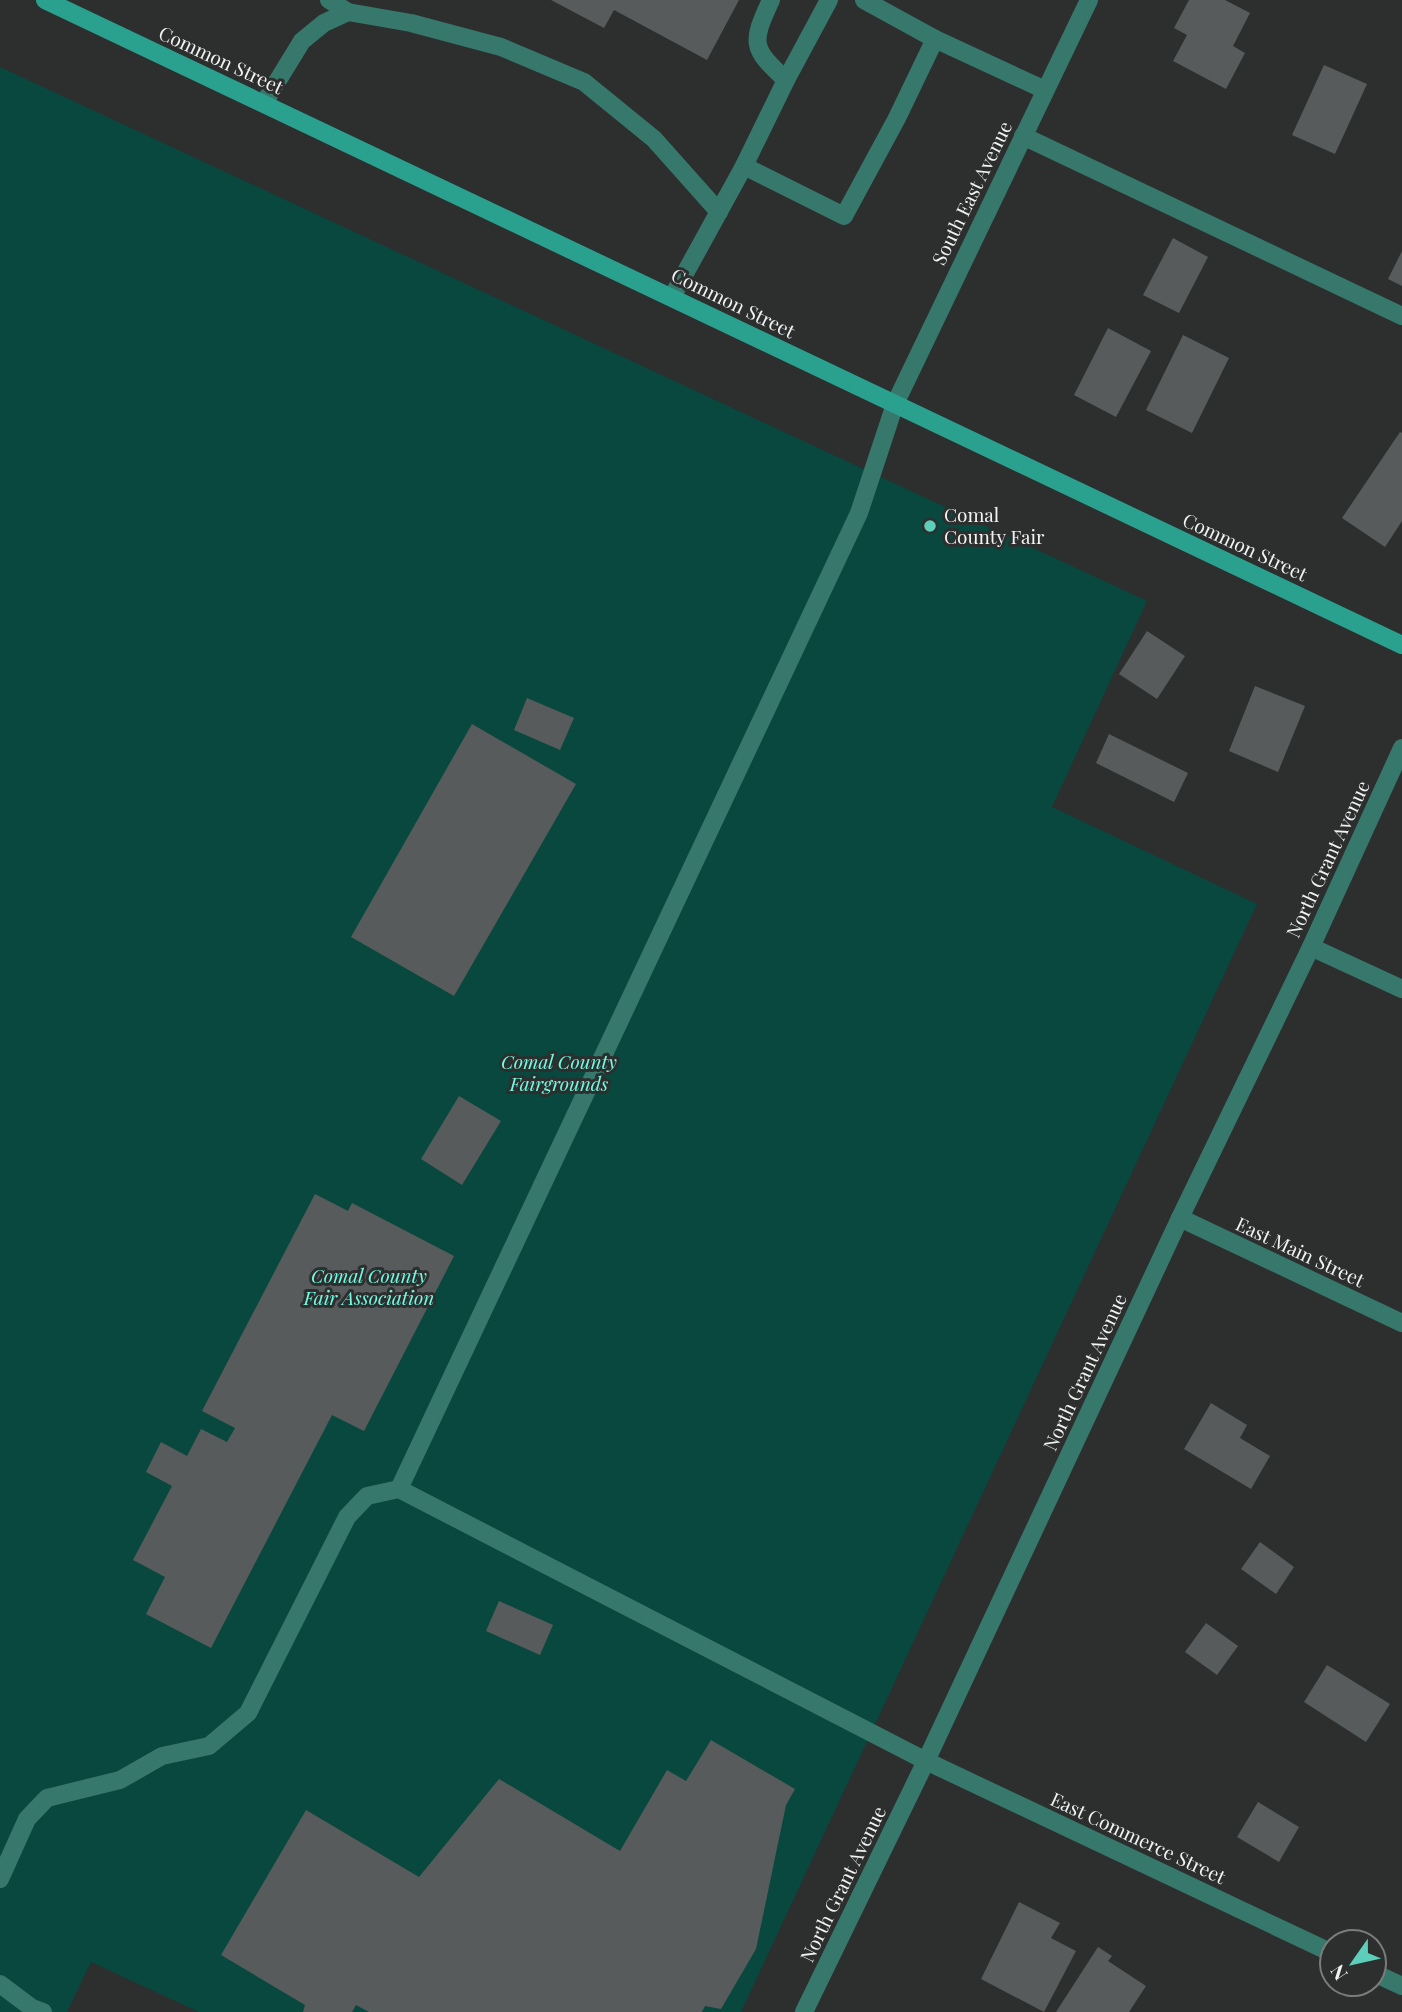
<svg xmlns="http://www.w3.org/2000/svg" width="1402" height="2012" viewBox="0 0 1402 2012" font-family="'Playfair Display',serif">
<rect width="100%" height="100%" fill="#2c2f2e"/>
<path fill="#09483e" d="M0,67l1147,534 -95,206 205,97 -516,1108h-542l-108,-50 -24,50h-67z"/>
<g fill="#585b5b">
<path d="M551,0h188l-32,60 -93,-50 -10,18z"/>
<path d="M1189,0h36l25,13 -17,33 12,7 -19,36 -53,-28 14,-26 -13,-7z"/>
<path d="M1324,65l43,19 -32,70 -43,-19z"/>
<path d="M1173,238l35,19 -29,56 -36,-18z"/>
<path d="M1402,251v35l-14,-7z"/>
<path d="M1108,328l43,23 -35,66 -42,-22z"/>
<path d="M1183,335l46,23 -37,75 -46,-23z"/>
<path d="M1400,432l2,1v88l-17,26 -43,-29z"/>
<path d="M1147,631l38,25 -28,43 -38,-25z"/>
<path d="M1255,686l50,20 -27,66 -49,-21z"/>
<path d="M527,698l47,20 -14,32 -46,-20z"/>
<path d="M472,724l104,60 -122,212 -103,-59z"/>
<path d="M1109,734l79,39 -14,29 -78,-39z"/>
<path d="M459,1096l42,25 -39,64 -41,-26z"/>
<path d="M315,1194l33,17 4,-8 102,53 -90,175 -32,-16 -121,233 -65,-34 19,-37 -32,-17 39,-74 -26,-14 15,-30 26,14 14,-27 26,13 8,-14 -33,-17z"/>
<path d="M1211,1403l36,22 -7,13 30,18 -19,33 -67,-40z"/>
<path d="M1260,1542l34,25 -18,27 -35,-25z"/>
<path d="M499,1601l54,24 -13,30 -54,-24z"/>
<path d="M1206,1623l32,23 -21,29 -32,-23z"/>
<path d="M1327,1665l63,39 -24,38 -62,-40z"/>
<path d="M711,1740l84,49 -9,16 -30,144 -35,60 -16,-3 -3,6h-333l-13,-7 -4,7h-49l2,-7 -84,-50 85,-145 113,67 80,-98 121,72 47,-81 19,11z"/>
<path d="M1258,1802l41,25 -20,35 -42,-25z"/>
<path d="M1019,1902l41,21 -9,15 25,13 -32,61 -63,-33z"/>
<path d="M1098,1947l14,9 -4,5 38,25 -17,26h-73z"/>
</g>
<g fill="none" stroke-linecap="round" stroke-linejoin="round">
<g stroke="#36786c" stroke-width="18">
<path d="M329,0l19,12"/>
<path d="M771,0c-20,43 -20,48 15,80"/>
<path d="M935,39l110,51"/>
<path d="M264,103l38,-62 22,-18 24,-11 63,11 90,24 83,35 70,57 65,73"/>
<path d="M1023,136l379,180"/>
<path d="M744,166l100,50 53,-98 38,-79 -71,-39"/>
<path d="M672,297l72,-131 42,-86 43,-80"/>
<path d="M1311,947l91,42"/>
<path d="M399,1489l460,-976 36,-109"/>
<path d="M0,1879l27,-60 20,-21 73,-18 42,-24 47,-10 39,-33 99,-196 20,-21 32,-7 527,272"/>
<path d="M0,1984l32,24 11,4"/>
</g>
<g stroke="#36786c" stroke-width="18">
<path d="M895,404l194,-404"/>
<path d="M1180,1218l222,105"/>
<path d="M926,1761l406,192"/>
<path d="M1374,1973l28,13"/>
<path d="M804,2012l122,-251 254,-543 131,-271 91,-199"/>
</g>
<path stroke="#2aa18f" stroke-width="18" d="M45,0l1357,645"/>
</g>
<circle fill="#5cceba" stroke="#2c2f2e" stroke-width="2.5" cx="930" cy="526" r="7"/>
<g text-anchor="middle" stroke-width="6" stroke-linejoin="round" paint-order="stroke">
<g font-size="19" fill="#f1f3f3" stroke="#2c2f2e">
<text transform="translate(221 60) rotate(25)" y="7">Common Street</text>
<text transform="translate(972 193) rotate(-64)" y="7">South East Avenue</text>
<text transform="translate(733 303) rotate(26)" y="7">Common Street</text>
<text transform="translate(1245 547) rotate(25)" y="7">Common Street</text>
<text transform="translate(1328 859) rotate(-65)" y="7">North Grant Avenue</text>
<text transform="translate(1300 1252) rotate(25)" y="7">East Main Street</text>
<text transform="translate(1085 1372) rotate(-65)" y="7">North Grant Avenue</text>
<text transform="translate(1138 1838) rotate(25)" y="7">East Commerce Street</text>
<text transform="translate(843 1884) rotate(-64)" y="7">North Grant Avenue</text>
</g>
<g font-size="19" fill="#f1f3f3" stroke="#2c2f2e" text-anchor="start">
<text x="944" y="522">Comal<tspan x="944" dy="22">County Fair</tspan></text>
</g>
<g font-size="19" font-style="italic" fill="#72fbe3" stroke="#2c2f2e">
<text x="559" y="1069">Comal County<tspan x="559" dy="22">Fairgrounds</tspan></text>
<text x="369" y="1283">Comal County<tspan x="369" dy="22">Fair Association</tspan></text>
</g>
</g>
<g transform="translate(1353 1963) rotate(236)"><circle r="33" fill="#2c2f2e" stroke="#7b7d7d" stroke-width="2"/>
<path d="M0-5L12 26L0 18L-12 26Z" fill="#5cceba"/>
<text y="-10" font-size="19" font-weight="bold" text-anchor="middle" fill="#f1f3f3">N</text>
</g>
</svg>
